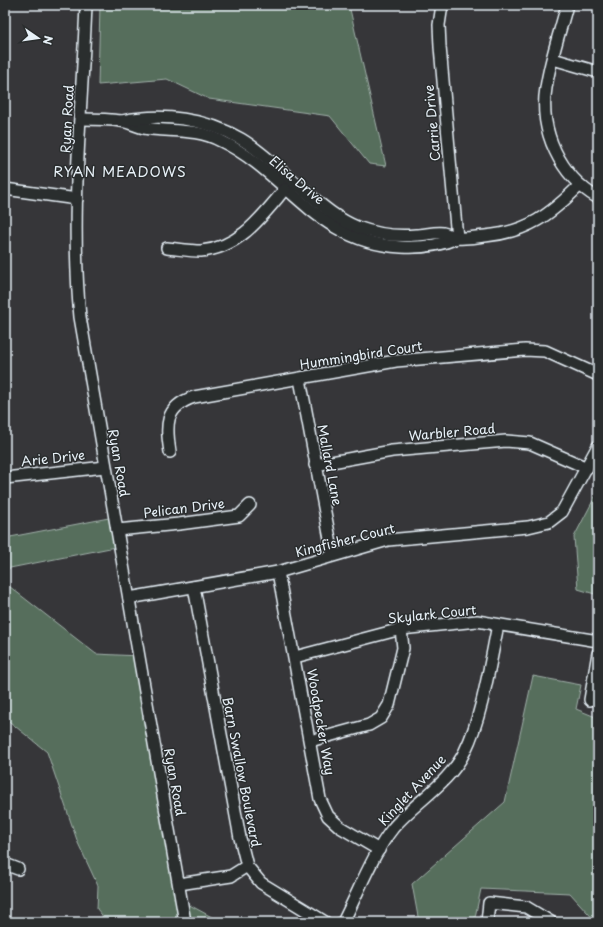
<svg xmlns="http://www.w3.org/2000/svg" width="603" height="927" viewBox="0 0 603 927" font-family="'Playpen Sans',sans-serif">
<rect width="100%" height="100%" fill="#363639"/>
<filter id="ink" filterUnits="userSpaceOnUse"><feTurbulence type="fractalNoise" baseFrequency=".025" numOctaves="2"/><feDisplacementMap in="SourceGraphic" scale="8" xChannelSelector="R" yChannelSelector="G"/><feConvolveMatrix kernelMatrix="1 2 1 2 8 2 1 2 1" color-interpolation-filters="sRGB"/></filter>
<g filter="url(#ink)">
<g fill="#576e5b" stroke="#a0b0aa">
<path d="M100,5h249l37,161 -17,-2 -39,-48 -121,-17 -42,-20 -69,6z"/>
<path d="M598,491v104l-20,-6 -4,-52z"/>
<path d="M114,517l6,29 -115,23v-31z"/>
<path d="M5,583l91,71 43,2 43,245 39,21h-118l-1,-7 -5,-6 1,-23 -20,-43 -31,-91 -42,-34z"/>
<path d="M533,676l48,9 -5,24 22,9v204h-2l-26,-29 -89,-4 -7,33h-55l-7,-38 93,-82z"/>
</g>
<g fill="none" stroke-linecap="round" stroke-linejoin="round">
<g stroke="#e8f1f8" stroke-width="14">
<g id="minor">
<path d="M86,5c-4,103 -16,208 -6,312l105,605"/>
<path d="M442,5l-3,20 1,22 17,191"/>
<path d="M567,5c-7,27 -17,55 -21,83 -7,43 14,88 52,110"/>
<path d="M553,59l45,13"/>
<path d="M81,119c13,0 27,0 40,2 8,1 15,5 23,7 27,4 52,0 77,13 67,32 95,102 180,106 19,1 38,-1 56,-9"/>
<path d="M122,121c40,-8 84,-3 119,18 22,13 40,32 59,48 18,15 35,31 57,40 19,7 39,10 59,8 8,0 18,-3 27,-2 5,1 9,4 14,5 9,1 19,-1 28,-2 43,-4 65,-21 95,-51"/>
<path d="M5,189l72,10"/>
<path d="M167,248c11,1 23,3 34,3 39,-3 61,-35 84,-62"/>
<path d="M300,379l33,176"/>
<path d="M170,452c-4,-26 -6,-45 24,-55l202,-36 129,-11 20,1 53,24"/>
<path d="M315,465l77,-14 114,-10 24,2 57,25"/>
<path d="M5,478l100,-11"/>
<path d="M117,530l62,-6 60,-8 11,-11"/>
<path d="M278,572l42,227 8,17 12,11 39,23"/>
<path d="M194,587l46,251 7,28 14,17 64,39"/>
<path d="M129,598l149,-26 110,-32 140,-13 21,-5 13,-10 36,-66"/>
<path d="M295,657l106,-28 76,-8 121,20"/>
<path d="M590,700l8,-47"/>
<path d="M310,741l59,-16 12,-7 8,-13 14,-57 -2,-19"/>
<path d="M5,864l13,5"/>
<path d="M179,884l52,-8 16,-10"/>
<path d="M343,922c15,-29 30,-69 50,-94 22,-26 57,-45 72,-77 17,-34 25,-88 33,-126"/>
<path d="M487,922l2,-19 37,4 25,15"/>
</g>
</g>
<use href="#minor" stroke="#2a2d2e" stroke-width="11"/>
</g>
</g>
<g text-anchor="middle" stroke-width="3" stroke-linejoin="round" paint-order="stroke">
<g font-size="13" fill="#e8f1f8" stroke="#2a2d2e">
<text transform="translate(67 119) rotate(-87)" y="5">Ryan Road</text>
<text transform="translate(432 123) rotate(-95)" y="5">Carrie Drive</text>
<text transform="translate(297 180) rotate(40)" y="5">Elisa Drive</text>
<text transform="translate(361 355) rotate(-9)" y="5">Hummingbird Court</text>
<text transform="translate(452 432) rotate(-5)" y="5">Warbler Road</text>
<text transform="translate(53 458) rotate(-6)" y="5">Arie Drive</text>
<text transform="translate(119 463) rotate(80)" y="5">Ryan Road</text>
<text transform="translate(330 465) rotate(79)" y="5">Mallard Lane</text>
<text transform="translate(184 508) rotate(-7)" y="5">Pelican Drive</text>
<text transform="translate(345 540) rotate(-14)" y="5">Kingfisher Court</text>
<text transform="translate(432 614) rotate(-6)" y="5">Skylark Court</text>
<text transform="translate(321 722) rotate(80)" y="5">Woodpecker Way</text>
<text transform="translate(242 772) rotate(79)" y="5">Barn Swallow Boulevard</text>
<text transform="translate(175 782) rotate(80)" y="5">Ryan Road</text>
<text transform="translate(412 790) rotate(-47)" y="5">Kinglet Avenue</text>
</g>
<g font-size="14" letter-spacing="1" fill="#e8f1f8" stroke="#2a2d2e">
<text x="120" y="177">RYAN MEADOWS</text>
</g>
</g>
<rect width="603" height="927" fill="none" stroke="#2a2d2e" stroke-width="20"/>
<rect x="10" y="10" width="583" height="907" fill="none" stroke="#e8f1f8" stroke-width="1.5" filter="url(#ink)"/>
<g transform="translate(38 38) rotate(103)" stroke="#2a2d2e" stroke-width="3" paint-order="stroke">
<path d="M0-3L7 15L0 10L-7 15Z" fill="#e8f1f8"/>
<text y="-6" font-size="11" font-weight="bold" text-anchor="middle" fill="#e8f1f8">N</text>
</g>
</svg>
